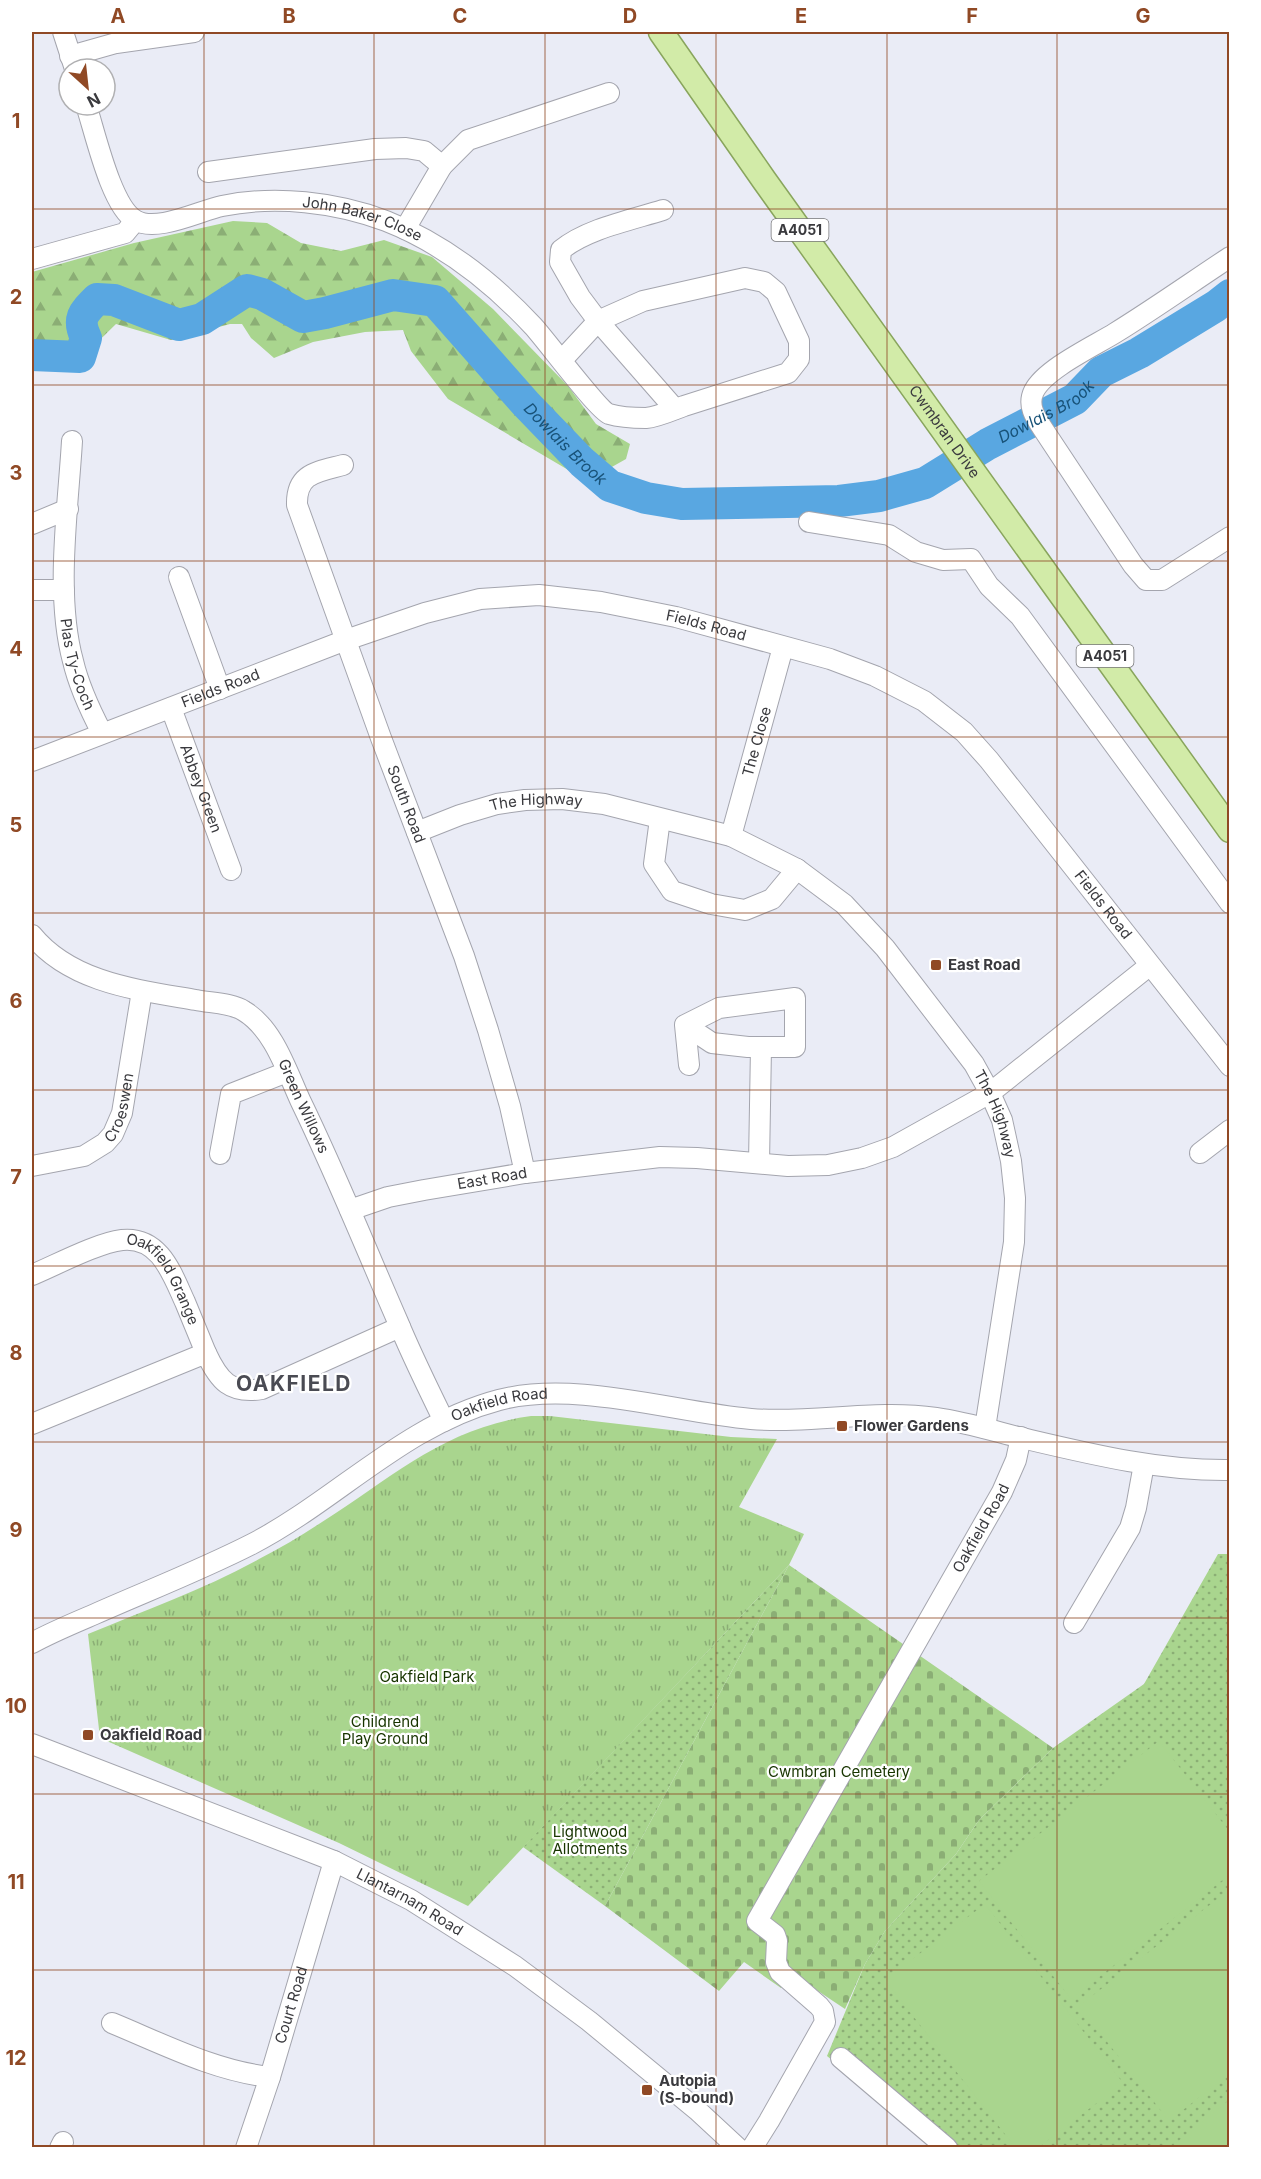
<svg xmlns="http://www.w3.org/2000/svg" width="1261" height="2179" viewBox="0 0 1261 2179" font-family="Inter,sans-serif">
<defs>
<pattern id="grass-dots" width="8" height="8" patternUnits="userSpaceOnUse" patternTransform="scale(1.5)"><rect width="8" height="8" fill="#a9d58e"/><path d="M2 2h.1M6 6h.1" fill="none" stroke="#8bae75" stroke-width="1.8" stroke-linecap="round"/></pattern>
<pattern id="forest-firs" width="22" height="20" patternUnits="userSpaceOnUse" patternTransform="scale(1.5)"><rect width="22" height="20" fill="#a9d58e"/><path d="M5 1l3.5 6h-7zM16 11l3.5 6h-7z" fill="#8bae75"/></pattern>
<pattern id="cemetery-stones" width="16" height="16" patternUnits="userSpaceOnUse" patternTransform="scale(1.5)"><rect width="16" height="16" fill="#a9d58e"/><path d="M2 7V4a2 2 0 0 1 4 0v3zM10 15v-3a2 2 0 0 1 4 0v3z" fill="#8bae75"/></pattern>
<pattern id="park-tufts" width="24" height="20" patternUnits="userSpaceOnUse" patternTransform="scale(1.5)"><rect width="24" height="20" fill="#a9d58e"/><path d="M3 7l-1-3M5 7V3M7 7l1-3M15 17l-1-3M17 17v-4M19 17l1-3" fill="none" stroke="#8bae75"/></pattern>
</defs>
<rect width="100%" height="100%" fill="#eaecf6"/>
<g fill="url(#grass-dots)">
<path d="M1218,1554h11v593h-291l-111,-91 38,-92 20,-33 71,-77 23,-34 74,-72 91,-64z"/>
<path d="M789,1565l-184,341 -82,-59z"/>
</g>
<path fill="url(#forest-firs)" d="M233,221l34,2 34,20 40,8 43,-11 48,17 61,52 75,77 28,38 34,20 -4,15 -39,22 -139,-82 -37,-48 -8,-21 -38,2 -52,10 -39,16 -23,-20 -9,-14h-12l-59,16 -55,-16 -46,45 -38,-7v-90l102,-29z"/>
<path fill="url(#cemetery-stones)" d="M789,1565l264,183 -74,72 -23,34 -71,77 -20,33 -20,45 -54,-36 -10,15 -37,-26 -25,29 -114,-85z"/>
<path fill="url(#park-tufts)" d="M531,1416h19l181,21 46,2 -38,68 65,27 -15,31 -321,341 -129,-63 -239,-105 -12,-104c57,-24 117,-45 171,-75 22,-11 43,-24 63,-37 71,-45 122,-94 209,-106z"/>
<g fill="#a9d58e">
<path d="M1159,1741l70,90v44l-158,124 -92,-118z"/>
<path d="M1229,1890v184l-60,47 -90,-115z"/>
<path d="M985,1904l138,179 -84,64h-24l-130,-167z"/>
<path d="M1229,2100v47h-58z"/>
</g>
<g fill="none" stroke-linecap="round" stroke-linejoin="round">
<path stroke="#59a7e1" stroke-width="32" id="s1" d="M32,355l48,2 6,-19c-9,-19 -3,-25 11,-39l17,1 65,25 23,-6 45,-29 15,4 41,23 22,-4 68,-18 42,6 91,103 56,58 28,24 36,12 36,6 157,-3 40,-5 46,-13 63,-39 87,-45 26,-27 38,-19 77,-47 14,-11"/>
<g stroke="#a4a5ae" stroke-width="22">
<g id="minor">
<path d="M63,32l12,37"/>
<path d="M70,56l46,-13 78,-11"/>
<path id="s2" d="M86,105c9,27 25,101 49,115 21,13 64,-9 87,-14 53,-11 114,-4 164,15 56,22 106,61 147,105 13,14 65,84 76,88 10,3 27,4 37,4 12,-1 27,-8 38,-12 35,-11 70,-22 104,-33l11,-14v-18l-23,-49 -12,-10 -19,-4 -102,23 -45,20 -36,39"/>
<path d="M208,172l167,-23 31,-1 18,3 18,15"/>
<path d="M663,210c-32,10 -77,19 -102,40l-1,12 20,35 18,24 77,88"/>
<path d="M405,229l37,-63 26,-26 141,-47"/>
<path d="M1230,257c-38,25 -76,52 -115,76 -21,13 -70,36 -81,58 -7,14 1,26 9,38l90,136 13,15h16l68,-43"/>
<path d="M32,259l93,-26 10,-12"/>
<path id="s3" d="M72,441c-4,68 -17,154 1,220 6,26 17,49 29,72"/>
<path id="s4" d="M343,465c-26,7 -47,8 -46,40l84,233 83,218 24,74 22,76 15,67"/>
<path d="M809,522l80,13 27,17 27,8 28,-1 18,27 31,30 210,287"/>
<path d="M32,524l36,-15"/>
<path d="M179,577l41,112"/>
<path d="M32,590h32"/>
<path id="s5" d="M171,708l60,162"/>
<path id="s6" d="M32,761l314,-121 79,-27 55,-14 59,-4 62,7 75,15 154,42 45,17 49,25 40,31 25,28 241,306"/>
<path d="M660,819l-6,45 18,27 39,13 34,6 27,-11 25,-30"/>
<path id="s7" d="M417,832l43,-17 37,-11 28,-4 37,-1 42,5 127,32 66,33 47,35 41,44 89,116 16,29 12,27 9,41 4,37 -1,44 -29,186"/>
<path id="s8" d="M731,836l52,-189"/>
<path id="s9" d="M32,935c39,48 106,55 164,65 14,3 36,3 48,11 30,18 43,61 57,91 35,72 65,147 97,220 14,34 30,66 46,99"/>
<path d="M685,1025l27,18 36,4h47v-49l-76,10 -34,17 4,40"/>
<path d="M1200,1153l30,-23"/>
<path d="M220,1154l11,-60 56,-22"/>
<path d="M759,1163l2,-116"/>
<path id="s10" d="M32,1166l52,-10 21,-13 8,-9 9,-21 20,-122"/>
<path id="s11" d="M350,1210l38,-13 36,-7 101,-17 101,-12 34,-4 37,1 91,8 40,-1 34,-7 31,-11 97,-54 159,-127"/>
<path id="s12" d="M32,1275c24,-10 65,-32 90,-35 38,-4 50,34 63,62 7,17 14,34 21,51"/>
<path d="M32,1424l174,-71c13,28 24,41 56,36l138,-62"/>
<path d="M1074,1623l56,-95 6,-20 8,-44"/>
<path id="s13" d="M32,1643c20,-11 42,-20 63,-29 52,-23 106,-44 157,-70 85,-44 152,-119 247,-144 76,-20 174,12 252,19 62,5 123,-10 185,-1 29,4 58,13 86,20 68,16 137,33 208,32"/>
<path id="s14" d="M32,1744l302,117 77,39 104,66 74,55 108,89 41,38"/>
<path d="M112,2023c51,21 103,48 158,54"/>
<path d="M841,2058l106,90"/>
<path d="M60,2148l3,-6"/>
<path id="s15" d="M246,2148l24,-71 64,-216"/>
<path id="s16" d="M752,2148l17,-27 56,-99 -2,-11 -4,-5 -39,-34 -4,-10 1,-21 -2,-6 -18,-14 245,-429 14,-32 5,-23"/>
</g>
</g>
<g stroke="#89a55d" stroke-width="27">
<g id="major">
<path id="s17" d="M661,32l103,148 466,650"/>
</g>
</g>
<use href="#minor" stroke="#fff" stroke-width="20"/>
<use href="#major" stroke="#d2eba8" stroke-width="24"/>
</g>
<path fill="none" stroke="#904925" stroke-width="1.5" stroke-opacity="0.55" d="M204,32v2116M374,32v2116M545,32v2116M716,32v2116M887,32v2116M1057,32v2116M32,209h1198M32,385h1198M32,561h1198M32,737h1198M32,913h1198M32,1090h1198M32,1266h1198M32,1442h1198M32,1618h1198M32,1794h1198M32,1970h1198"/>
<g fill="#904925" stroke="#fff" stroke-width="2">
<rect x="930" y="959" width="12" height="12" rx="3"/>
<rect x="836" y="1420" width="12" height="12" rx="3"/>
<rect x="82" y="1729" width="12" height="12" rx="3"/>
<rect x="641" y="2084" width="12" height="12" rx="3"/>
</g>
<g text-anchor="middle" stroke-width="4.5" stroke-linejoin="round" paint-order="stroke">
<g fill="#fff" stroke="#757578" stroke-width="1.5">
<rect x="771.5" y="219" width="57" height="22" rx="4.5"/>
<rect x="1076.5" y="645" width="57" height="22" rx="4.5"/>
</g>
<g font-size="14" font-weight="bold" fill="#3a3a3e">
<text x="800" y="235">A4051</text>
<text x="1105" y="661">A4051</text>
</g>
<g font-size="15" fill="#3a3a3e" stroke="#fff">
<text dy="5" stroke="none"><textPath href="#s2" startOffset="360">John Baker Close</textPath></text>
<text dy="5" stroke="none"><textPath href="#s17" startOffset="490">Cwmbran Drive</textPath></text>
<text dy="5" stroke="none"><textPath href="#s6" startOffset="706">Fields Road</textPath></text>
<text dy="5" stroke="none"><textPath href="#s3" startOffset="225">Plas Ty-Coch</textPath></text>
<text dy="5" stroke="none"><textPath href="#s6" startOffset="202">Fields Road</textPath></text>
<text dy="5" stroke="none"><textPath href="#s8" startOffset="98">The Close</textPath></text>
<text dy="5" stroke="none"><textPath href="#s5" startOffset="86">Abbey Green</textPath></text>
<text dy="5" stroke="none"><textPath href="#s4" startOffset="387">South Road</textPath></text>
<text dy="5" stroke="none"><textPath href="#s7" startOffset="124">The Highway</textPath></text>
<text dy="5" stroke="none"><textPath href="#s6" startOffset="1210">Fields Road</textPath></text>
<text dy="5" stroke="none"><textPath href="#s10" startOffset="117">Croeswen</textPath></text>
<text dy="5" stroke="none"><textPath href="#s9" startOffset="344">Green Willows</textPath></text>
<text dy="5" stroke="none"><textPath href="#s7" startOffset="717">The Highway</textPath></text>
<text dy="5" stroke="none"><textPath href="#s11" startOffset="146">East Road</textPath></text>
<text dy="5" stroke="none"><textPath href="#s12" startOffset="159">Oakfield Grange</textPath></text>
<text dy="5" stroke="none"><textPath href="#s13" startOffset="528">Oakfield Road</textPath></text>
<text dy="5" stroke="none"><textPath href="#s16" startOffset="728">Oakfield Road</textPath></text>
<text dy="5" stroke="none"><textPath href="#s14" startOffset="410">Llantarnam Road</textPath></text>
<text dy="5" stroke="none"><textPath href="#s15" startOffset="150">Court Road</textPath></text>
</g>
<g font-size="15" font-weight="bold" fill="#3a3a3e" stroke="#fff" text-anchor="start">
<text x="948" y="970">East Road</text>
<text x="854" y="1431">Flower Gardens</text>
<text x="100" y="1740">Oakfield Road</text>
<text x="659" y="2086">Autopia<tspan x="659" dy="17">(S-bound)</tspan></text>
</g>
<g font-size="15" fill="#183500" stroke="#fff">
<text x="427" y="1682">Oakfield Park</text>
<text x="385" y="1727">Childrend<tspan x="385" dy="17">Play Ground</tspan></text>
<text x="839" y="1777">Cwmbran Cemetery</text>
<text x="590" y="1837">Lightwood<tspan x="590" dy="17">Allotments</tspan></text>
</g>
<g font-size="16" font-style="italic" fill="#185278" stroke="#fff">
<text dy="6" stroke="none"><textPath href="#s1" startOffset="1190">Dowlais Brook</textPath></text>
<text dy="6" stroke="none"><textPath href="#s1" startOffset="668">Dowlais Brook</textPath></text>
</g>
<g font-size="21" font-weight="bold" letter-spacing="1.5" fill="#4a4b53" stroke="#fff">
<text x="294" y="1391">OAKFIELD</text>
</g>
</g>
<rect width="1261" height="2179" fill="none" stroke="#ffffff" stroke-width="66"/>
<g transform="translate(87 87) rotate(153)"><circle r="28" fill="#ffffff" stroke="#b0b0b2" stroke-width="1.5"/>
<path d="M0-4.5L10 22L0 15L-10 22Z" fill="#904925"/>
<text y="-9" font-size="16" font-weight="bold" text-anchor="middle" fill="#3a3a3e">N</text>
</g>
<rect x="33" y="33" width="1195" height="2113" fill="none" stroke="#904925" stroke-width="2"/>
<g font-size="20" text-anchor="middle" font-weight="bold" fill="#904925">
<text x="118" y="23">A</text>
<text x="289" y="23">B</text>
<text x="460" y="23">C</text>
<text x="630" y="23">D</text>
<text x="801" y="23">E</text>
<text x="972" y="23">F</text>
<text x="1143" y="23">G</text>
<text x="16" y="128">1</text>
<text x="16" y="304">2</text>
<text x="16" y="480">3</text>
<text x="16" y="656">4</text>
<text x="16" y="832">5</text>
<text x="16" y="1008">6</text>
<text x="16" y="1184">7</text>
<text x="16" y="1360">8</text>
<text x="16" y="1537">9</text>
<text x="16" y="1713">10</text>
<text x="16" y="1889">11</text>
<text x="16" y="2065">12</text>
</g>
</svg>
